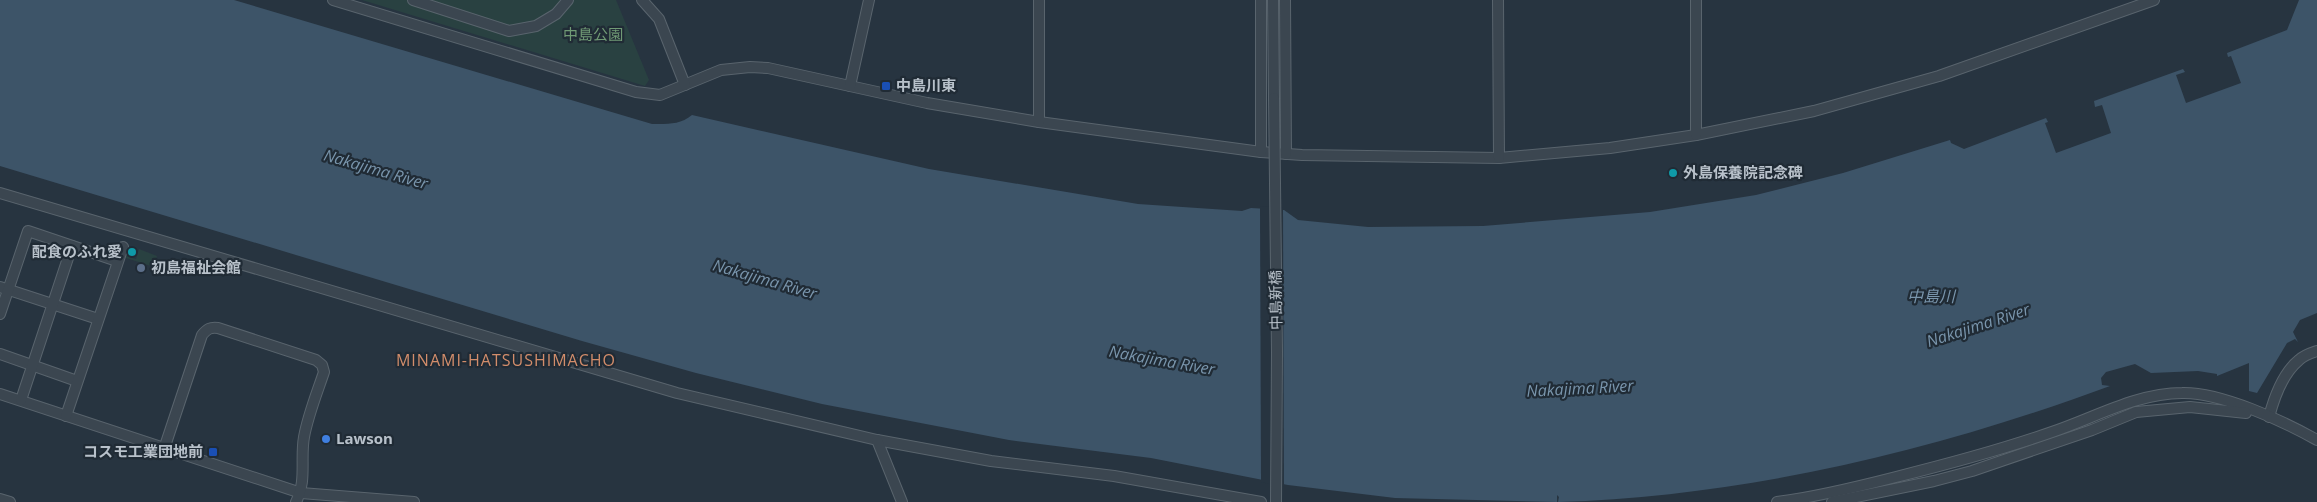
<svg xmlns="http://www.w3.org/2000/svg" width="2317" height="502" viewBox="0 0 2317 502" font-family="'Open Sans','Noto Sans JP',sans-serif">
<rect width="100%" height="100%" fill="#273440"/>
<g fill="#294141">
<path d="M362,0h254l33,80 -4,6z"/>
<path d="M139,249l18,7 -3,11 -28,-9v-2l10,3z"/>
</g>
<path fill="#3d5468" d="M0,0h234l418,124c15,0 28,1 40,-9l237,54 209,35 104,7 9,-3 33,2 14,10 70,7 115,-1 167,-14 106,-17 87,-22 107,-33 1,3 13,6 82,-31 2,4 -3,1 11,30 55,-20 -9,-28 -7,2 -1,-6 89,-32 2,3 -9,3 10,28 55,-20 -10,-27 -3,1 -1,-4 60,-23 12,-30h18v313l-17,7 -7,12 5,10 -3,-3 -8,4 -30,50 -8,-2v-28l-32,13v-2l-19,-3 -47,2 -16,-9 -29,8 -5,6 1,7 8,1c-176,65 -363,110 -552,116l1,-5 -2,-2v7l-162,-4 -107,-13 -137,-27 -142,-18 -187,-36 -126,-31 -114,-32 -582,-175z"/>
<path fill="#273440" d="M1260,206l23,2 1,279 -23,-5z"/>
<g fill="none" stroke-linecap="round" stroke-linejoin="round">
<g stroke="#59646d" stroke-width="12">
<g id="minor">
<path d="M333,0l303,92 24,3 61,-25 29,-3 18,1 159,35 112,19 222,30 41,3 197,3 111,-10 86,-13 118,-24 125,-35 215,-76"/>
<path d="M413,0l96,31 27,-5 20,-12 12,-14"/>
<path d="M642,0l17,19 26,66"/>
<path d="M1039,0v122"/>
<path d="M1273,0l1,98"/>
<path d="M1285,0l1,154"/>
<path d="M1498,0l1,158"/>
<path d="M1696,0v135"/>
<path d="M850,86l19,-86"/>
<path d="M1261,152v-152"/>
<path d="M0,193l677,200 200,47 114,21 123,15 147,26"/>
<path d="M0,287l98,32"/>
<path d="M0,314l28,-83 89,30"/>
<path d="M0,354l77,27"/>
<path d="M0,394l301,99 113,9"/>
<path d="M21,400l51,-154"/>
<path d="M66,416l57,-169"/>
<path d="M2269,417c5,-19 14,-44 30,-57 5,-5 12,-7 18,-9"/>
<path d="M877,440l25,62"/>
<path d="M164,449l38,-114c5,-6 8,-8 16,-7l98,32 6,5 2,7c-7,21 -16,43 -20,65 -4,22 3,44 -8,65"/>
<path d="M0,499l10,3"/>
<path d="M1777,502c40,-5 80,-15 119,-25 52,-13 105,-27 156,-45 42,-14 85,-39 130,-39 39,-1 101,28 135,47"/>
<path d="M1832,502l102,-21 38,-10 120,-41 44,-18 54,-5 56,6"/>
</g>
</g>
<use href="#minor" stroke="#3b4650" stroke-width="10"/>
<g stroke="#59646d" stroke-width="12" stroke-linecap="butt">
<path id="minor-bridge" d="M1274,98l3,254 -1,150"/>
</g>
<use href="#minor-bridge" stroke="#3b4650" stroke-width="10"/>
</g>
<g fill="#1a4fb4" stroke="#202b35" stroke-width="2">
<rect x="881" y="81" width="10" height="10" rx="2.5"/>
<rect x="208" y="447" width="10" height="10" rx="2.5"/>
</g>
<g fill="#0f9aa8" stroke="#202b35" stroke-width="2">
<circle cx="1673" cy="173" r="5"/>
<circle cx="132" cy="252" r="5"/>
</g>
<circle fill="#5c6f8a" stroke="#202b35" stroke-width="2" cx="141" cy="268" r="5"/>
<circle fill="#3f7fe0" stroke="#202b35" stroke-width="2" cx="326" cy="439" r="5"/>
<g text-anchor="middle" stroke-width="4.5" stroke-linejoin="round" paint-order="stroke">
<g font-size="15" fill="#709a75" stroke="#202b35">
<text x="593" y="40">中島公園</text>
</g>
<g font-size="15" font-weight="bold" fill="#b8c1ca" stroke="#202b35" text-anchor="start">
<text x="896" y="91">中島川東</text>
<text x="1683" y="178">外島保養院記念碑</text>
<text x="122" y="257" text-anchor="end">配食のふれ愛</text>
<text x="151" y="273">初島福祉会館</text>
<text x="336" y="444">Lawson</text>
<text x="203" y="457" text-anchor="end">コスモ工業団地前</text>
</g>
<g font-size="15" fill="#b8c1ca" stroke="#202b35">
<text transform="translate(1276 300) rotate(-91)" y="5">中島新橋</text>
</g>
<g font-size="16" font-style="italic" fill="#7995ac" stroke="#202b35">
<text transform="translate(376 169) rotate(16)" y="6">Nakajima River</text>
<text transform="translate(765 279) rotate(16)" y="6">Nakajima River</text>
<text x="1931" y="302">中島川</text>
<text transform="translate(1978 325) rotate(-18)" y="6">Nakajima River</text>
<text transform="translate(1162 360) rotate(10)" y="6">Nakajima River</text>
<text transform="translate(1580 388) rotate(-3)" y="6">Nakajima River</text>
</g>
<g font-size="16" letter-spacing="1" fill="#d28d6b" stroke="#202b35">
<text x="506" y="366">MINAMI-HATSUSHIMACHO</text>
</g>
</g>
</svg>
